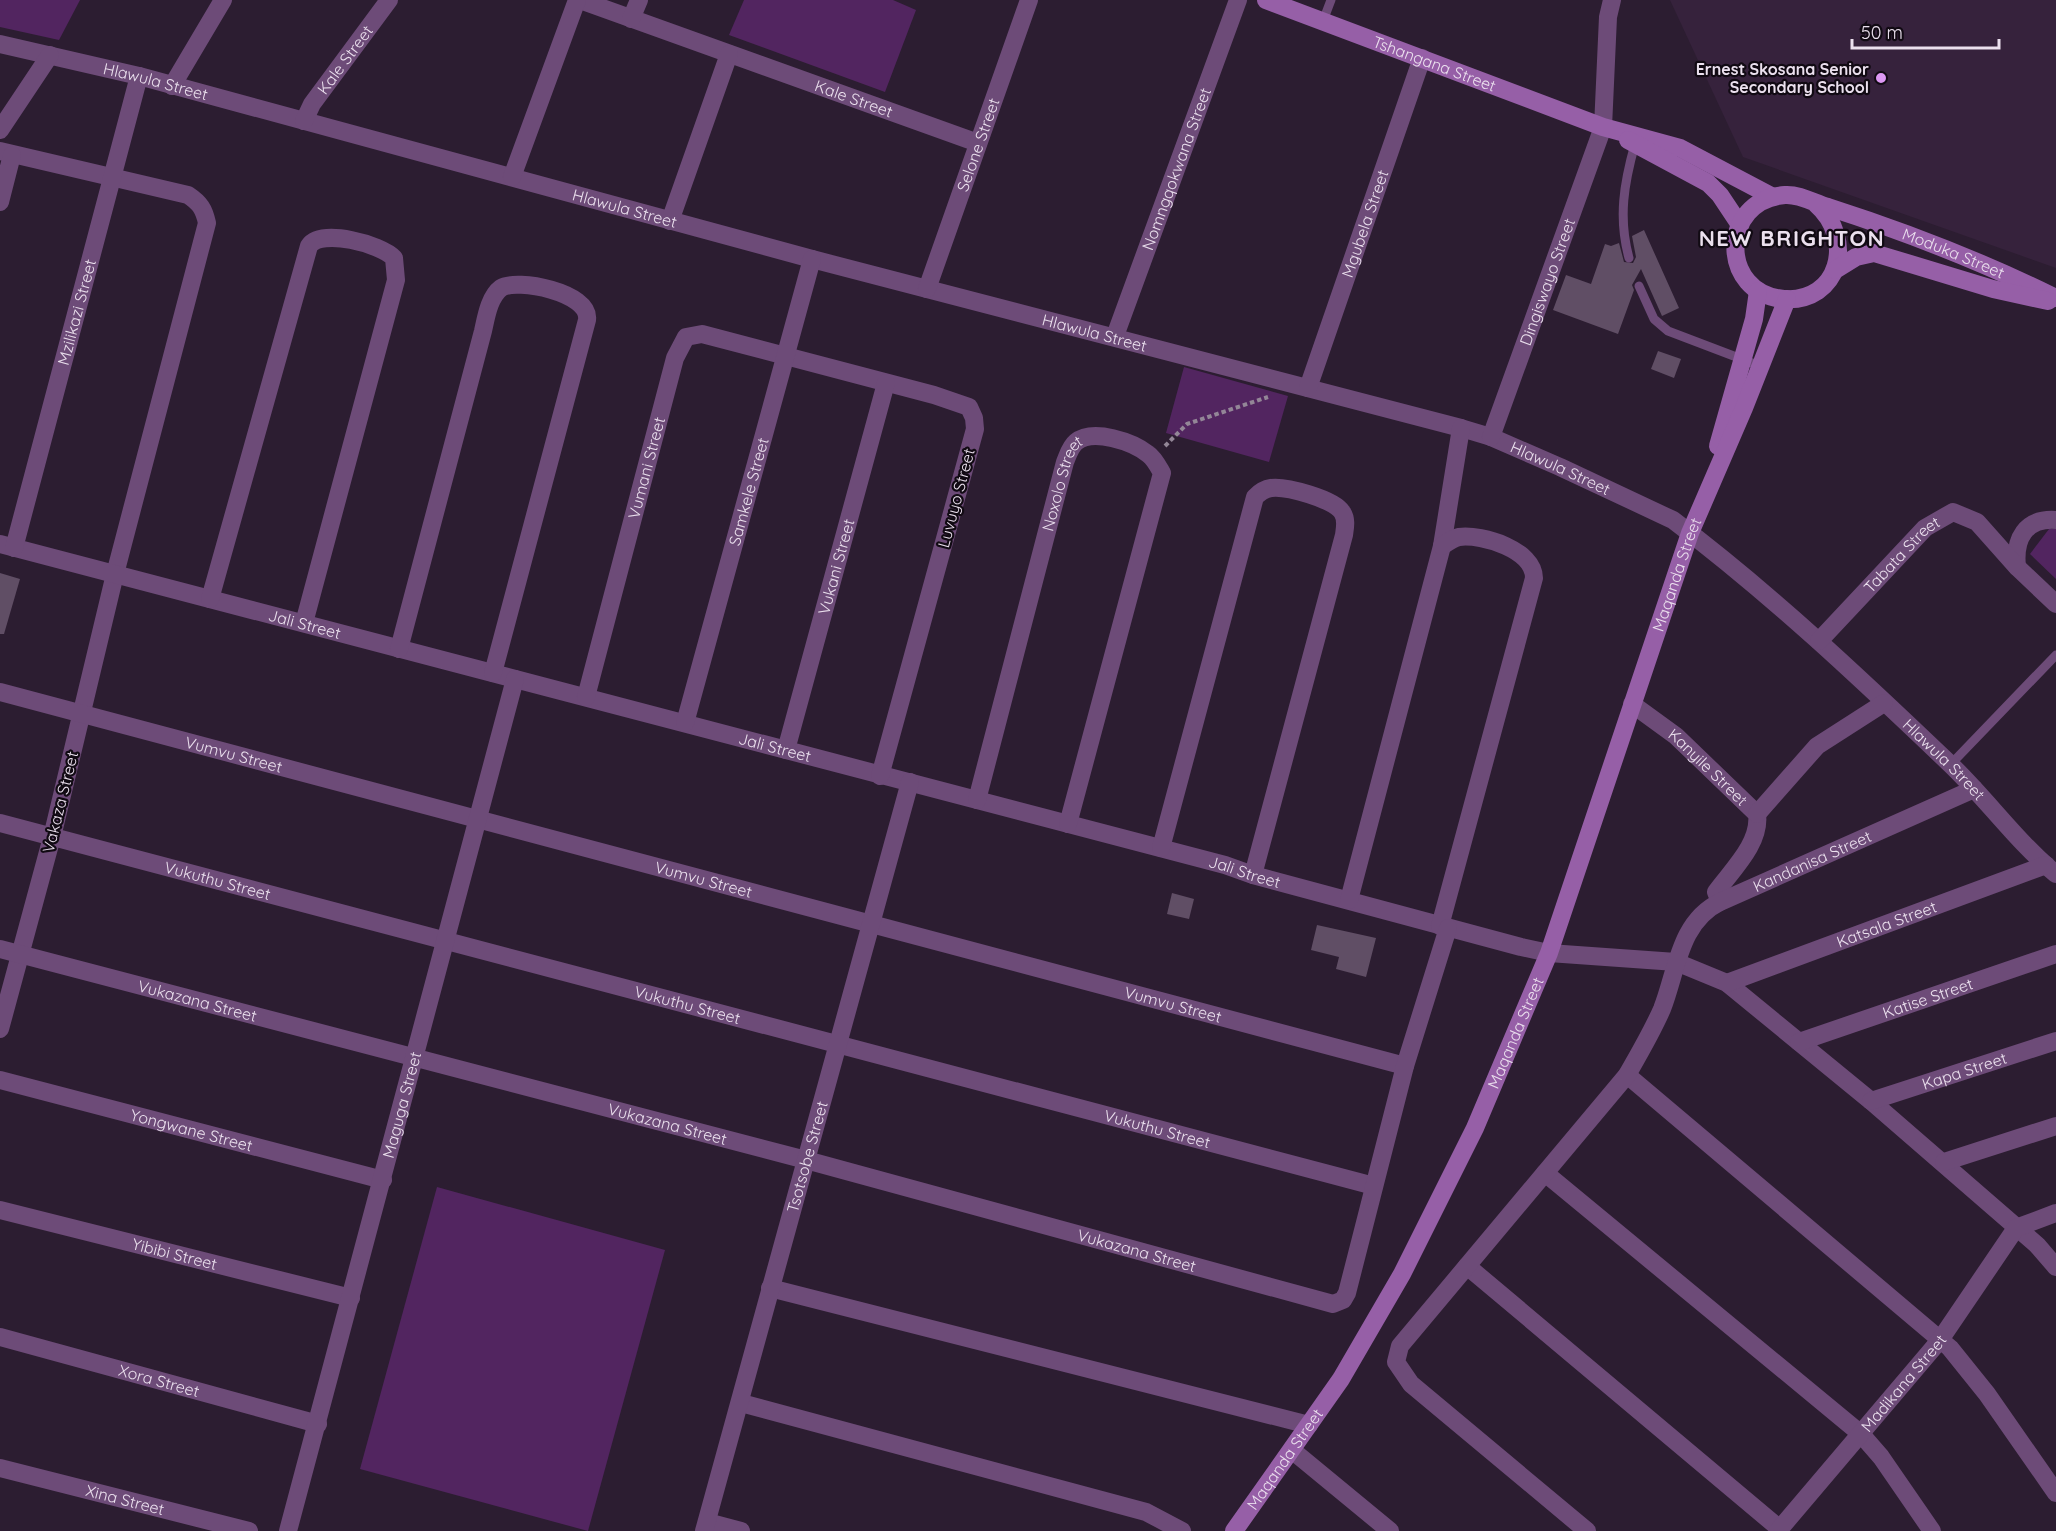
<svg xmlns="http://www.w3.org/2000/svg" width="2056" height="1531" viewBox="0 0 2056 1531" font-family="Quicksand,sans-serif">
<rect width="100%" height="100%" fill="#2c1d31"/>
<path fill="#36223c" d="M1670,0h386v268l-313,-111z"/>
<g fill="#522560">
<path d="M0,0h80l-21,40 -59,-13z"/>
<path d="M744,0h149l23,10 -31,82 -156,-57z"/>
<path d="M1184,367l104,29 -19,66 -103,-29z"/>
<path d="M2049,529h7v50l-26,-25z"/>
<path d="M437,1187l228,63 -77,281 -228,-62z"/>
</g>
<g fill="#604e65">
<path d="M1644,230l35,78 -17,8 -21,-47 -9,16 2,5 -16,44 -65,-24 13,-35 25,9 14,-40 6,2 8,-3 5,19 9,1 3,-6 -4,-21z"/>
<path d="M1658,351l23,8 -7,19 -23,-9z"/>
<path d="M0,573l20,6 -16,55h-4z"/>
<path d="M1172,893l22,6 -5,20 -22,-5z"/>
<path d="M1317,925l59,13 -10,39 -30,-8 3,-12 -28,-7z"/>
</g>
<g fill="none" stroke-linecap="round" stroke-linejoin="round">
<path stroke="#938697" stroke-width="4" stroke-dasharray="4.5 3" stroke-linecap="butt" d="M1165,446l22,-22 81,-27"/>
<g stroke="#6d4b78" stroke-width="9">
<path d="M1323,21l8,-21"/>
<path d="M1629,258c-11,-40 -5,-75 6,-114"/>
<path d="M1639,286l15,33 14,12 92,35"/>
<path d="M1951,764l105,-109"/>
</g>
<g stroke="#6d4b78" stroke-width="18">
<path id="s1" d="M580,0l398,143"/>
<path d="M631,19l8,-19"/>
<path id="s2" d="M0,44l139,32 673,183 649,169 30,9 69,30 113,53c98,74 187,158 276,243 37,35 67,78 107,111"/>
<path d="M172,86l51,-86"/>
<path id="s3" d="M304,121l8,-17 77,-104"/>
<path d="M0,130l50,-75"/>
<path d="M0,151l188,44c12,8 16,14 19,28l-92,351 -63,263 -52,192"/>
<path d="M512,177l65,-177"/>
<path d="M0,202l12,-47"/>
<path d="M670,221l59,-167"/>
<path id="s4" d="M927,289l102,-289"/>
<path id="s5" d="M1115,336l123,-336"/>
<path id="s6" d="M1308,388l114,-330"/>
<path id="s7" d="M1491,437l112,-310 5,-110 4,-17"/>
<path id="s8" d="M0,544l1225,321 28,10 268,72 28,6 127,9 51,21 144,118 166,144 19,22"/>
<path id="s9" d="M14,548l125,-472"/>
<path d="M2017,567c-3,-28 8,-49 39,-47"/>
<path d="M210,599l99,-353c12,-18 72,-2 85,12l2,22 -92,343"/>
<path id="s10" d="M1819,641l106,-113 28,-16 24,10 40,45 39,37"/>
<path d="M399,649l84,-318c3,-13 6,-34 18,-43 15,-10 90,4 86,32l-94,353"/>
<path id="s11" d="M0,692l1405,374"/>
<path id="s12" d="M586,697l89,-339 11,-21 16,-3 232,61 35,12 5,11 1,11 -95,347"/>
<path id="s13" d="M1632,704l44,32 81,78c4,29 -25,56 -41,78l4,10"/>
<path id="s14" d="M685,723l127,-464"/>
<path id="s15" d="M786,750l100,-367"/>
<path id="s16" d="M977,800l88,-338c3,-7 5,-15 11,-20 17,-14 57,0 72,12 6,4 10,12 14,19l-94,351"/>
<path d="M1757,814l60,-68 67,-43"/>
<path id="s17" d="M0,823l1374,363"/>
<path d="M1161,848l94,-351c5,-5 9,-8 16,-9 15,-2 63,11 71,24 5,7 3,16 2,23l-91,340"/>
<path d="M1349,900l93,-354 19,-118"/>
<path d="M1440,926l94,-348c0,-28 -51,-44 -75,-41 -6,1 -12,6 -17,9"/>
<path id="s18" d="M0,949l806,211 527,144 10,-4 4,-7 58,-227 43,-138"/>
<path id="s19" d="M1727,983l319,-118"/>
<path id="s20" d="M1799,1042l257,-88"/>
<path d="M1627,1075l323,273 37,46 69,99"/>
<path id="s21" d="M0,1080l383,100"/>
<path id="s22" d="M1871,1101l185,-60"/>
<path d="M1944,1162l112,-36"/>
<path d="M1545,1173l316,261 20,23 51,74"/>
<path id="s23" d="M0,1210l351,88"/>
<path d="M1467,1266l313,263"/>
<path d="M770,1288l539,137"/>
<path id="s24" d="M0,1337l318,87"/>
<path d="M741,1403l405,109 36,19"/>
<path d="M1293,1451l97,80"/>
<path id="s25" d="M0,1468l249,63"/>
<path d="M707,1522l34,9"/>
<path id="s26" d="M288,1531l227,-852"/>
<path id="s27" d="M704,1531l206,-749"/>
<path id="s28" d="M1587,1531l-176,-147 -15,-22 4,-16 227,-271c12,-21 25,-43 35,-66 15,-38 17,-87 58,-107l254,-113"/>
<path id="s29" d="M1778,1531l162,-191 76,-112 40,-15"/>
</g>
<g stroke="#965fa7" stroke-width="18">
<path id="s30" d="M1266,0l337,127 77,21 93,49"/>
<path d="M1628,140l80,43 12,12 20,30"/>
<path id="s31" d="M1816,204c40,35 23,99 -32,95 -65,-5 -65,-99 1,-104 15,-1 29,8 43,12 78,25 155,55 228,91"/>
<path d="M1835,270l21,-13 18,-4 119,36 55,12"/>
<path d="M1718,446l36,-127 4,-28"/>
<path id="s32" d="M1234,1531l107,-152 61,-105 73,-146 74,-175 141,-420 54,-125 43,-109"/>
</g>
</g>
<circle fill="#dd98f3" stroke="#110a13" stroke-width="2" cx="1881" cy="78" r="6"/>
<g text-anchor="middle" stroke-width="4.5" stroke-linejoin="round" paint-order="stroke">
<g font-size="16" fill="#ebe0ee" stroke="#110a13">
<text dy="6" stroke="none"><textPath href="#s3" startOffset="74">Kale Street</textPath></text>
<text dy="6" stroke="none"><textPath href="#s30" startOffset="180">Tshangana Street</textPath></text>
<text dy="6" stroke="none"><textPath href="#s2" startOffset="160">Hlawula Street</textPath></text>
<text dy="6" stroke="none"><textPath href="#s1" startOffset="291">Kale Street</textPath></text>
<text dy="6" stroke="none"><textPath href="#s4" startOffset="153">Selone Street</textPath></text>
<text dy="6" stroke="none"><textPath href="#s5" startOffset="178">Nomngqokwana Street</textPath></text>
<text dy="6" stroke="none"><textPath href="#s2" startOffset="646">Hlawula Street</textPath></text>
<text dy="6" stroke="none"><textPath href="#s6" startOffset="174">Mgubela Street</textPath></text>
<text dy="6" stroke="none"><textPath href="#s31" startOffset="472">Moduka Street</textPath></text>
<text dy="6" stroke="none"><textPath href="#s7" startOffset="165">Dingiswayo Street</textPath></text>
<text dy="6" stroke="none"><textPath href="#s9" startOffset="244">Mzilikazi Street</textPath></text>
<text dy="6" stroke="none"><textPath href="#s2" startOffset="1132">Hlawula Street</textPath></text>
<text dy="6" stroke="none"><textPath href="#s12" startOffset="237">Vumani Street</textPath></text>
<text dy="6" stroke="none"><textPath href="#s2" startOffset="1618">Hlawula Street</textPath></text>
<text dy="6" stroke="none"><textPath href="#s16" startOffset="328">Noxolo Street</textPath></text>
<text dy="6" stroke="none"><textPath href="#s14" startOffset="240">Samkele Street</textPath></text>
<text transform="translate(956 498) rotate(-75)" y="6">Luvuyo Street</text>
<text dy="6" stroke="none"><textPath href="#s10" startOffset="120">Tabata Street</textPath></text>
<text dy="6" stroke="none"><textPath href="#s15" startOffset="190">Vukani Street</textPath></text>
<text dy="6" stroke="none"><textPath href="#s32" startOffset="1060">Maqanda Street</textPath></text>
<text dy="6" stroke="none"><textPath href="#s8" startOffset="315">Jali Street</textPath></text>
<text dy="6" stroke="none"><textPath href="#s8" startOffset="801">Jali Street</textPath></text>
<text dy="6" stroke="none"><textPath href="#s11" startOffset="242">Vumvu Street</textPath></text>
<text dy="6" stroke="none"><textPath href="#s2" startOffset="2104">Hlawula Street</textPath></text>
<text dy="6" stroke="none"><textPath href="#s13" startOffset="99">Kanyile Street</textPath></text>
<text transform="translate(60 802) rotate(-76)" y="6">Vakaza Street</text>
<text dy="6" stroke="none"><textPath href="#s28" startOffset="927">Kandanisa Street</textPath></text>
<text dy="6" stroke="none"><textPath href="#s8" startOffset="1287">Jali Street</textPath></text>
<text dy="6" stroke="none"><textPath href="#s11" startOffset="728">Vumvu Street</textPath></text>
<text dy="6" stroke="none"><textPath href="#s17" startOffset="225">Vukuthu Street</textPath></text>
<text dy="6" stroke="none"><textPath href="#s19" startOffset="170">Katsala Street</textPath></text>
<text dy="6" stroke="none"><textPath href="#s20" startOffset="136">Katise Street</textPath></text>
<text dy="6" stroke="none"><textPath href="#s18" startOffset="204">Vukazana Street</textPath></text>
<text dy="6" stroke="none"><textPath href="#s17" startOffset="711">Vukuthu Street</textPath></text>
<text dy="6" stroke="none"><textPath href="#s11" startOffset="1214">Vumvu Street</textPath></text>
<text dy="6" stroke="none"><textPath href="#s32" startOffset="574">Maqanda Street</textPath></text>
<text dy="6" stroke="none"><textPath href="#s22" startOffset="98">Kapa Street</textPath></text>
<text dy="6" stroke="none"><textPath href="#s26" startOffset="441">Maguga Street</textPath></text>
<text dy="6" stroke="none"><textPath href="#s18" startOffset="690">Vukazana Street</textPath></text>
<text dy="6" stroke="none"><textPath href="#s17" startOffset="1197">Vukuthu Street</textPath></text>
<text dy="6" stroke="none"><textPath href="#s21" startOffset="198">Yongwane Street</textPath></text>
<text dy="6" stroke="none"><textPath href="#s27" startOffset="388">Tsotsobe Street</textPath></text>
<text dy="6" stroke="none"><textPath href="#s18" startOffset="1176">Vukazana Street</textPath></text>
<text dy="6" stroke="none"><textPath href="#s23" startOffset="180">Yibibi Street</textPath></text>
<text dy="6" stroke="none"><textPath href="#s24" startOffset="165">Xora Street</textPath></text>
<text dy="6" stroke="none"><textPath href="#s29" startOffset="194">Madikana Street</textPath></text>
<text dy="6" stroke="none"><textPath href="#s32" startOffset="88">Maqanda Street</textPath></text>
<text dy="6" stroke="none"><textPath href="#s25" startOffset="129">Xina Street</textPath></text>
</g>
<g font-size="16" font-weight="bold" fill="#ebe0ee" stroke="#110a13" text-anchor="end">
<text x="1869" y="75">Ernest Skosana Senior<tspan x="1869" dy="18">Secondary School</tspan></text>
</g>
<g font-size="22" font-weight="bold" letter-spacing="1.5" fill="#ebe0ee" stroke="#110a13">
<text x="1792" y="246">NEW BRIGHTON</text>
</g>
</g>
<path d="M1852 39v9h147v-9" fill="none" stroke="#ebe0ee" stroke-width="3"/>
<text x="1861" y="39" font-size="18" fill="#ebe0ee" stroke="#110a13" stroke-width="4.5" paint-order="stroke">50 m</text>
</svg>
